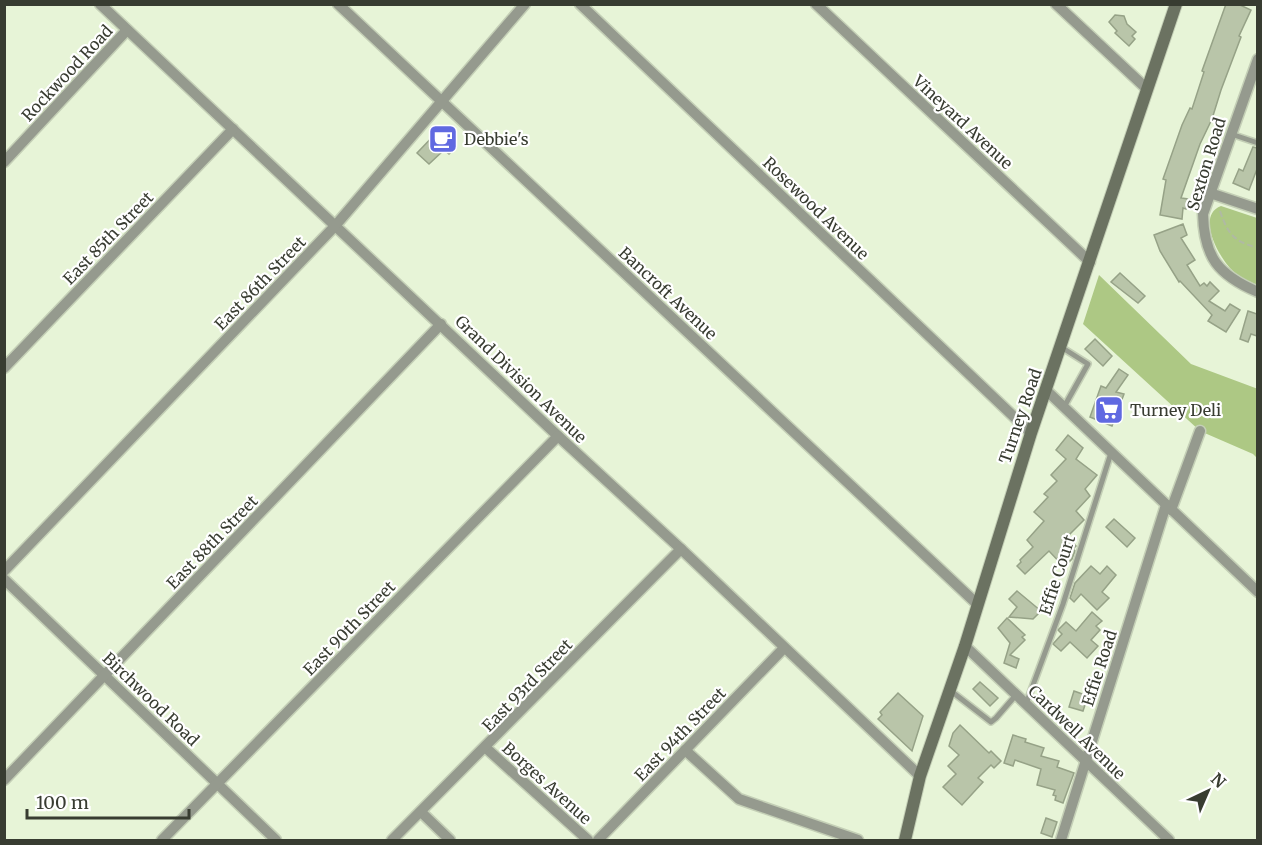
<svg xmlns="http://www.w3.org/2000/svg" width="1262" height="845" viewBox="0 0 1262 845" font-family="Merriweather,serif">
<rect width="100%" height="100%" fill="#e7f4d7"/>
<g fill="#adc884">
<path d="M1221,206l36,12v67c-8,-4 -17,-7 -24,-14 -13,-12 -38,-55 -12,-65z"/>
<path d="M1099,275l92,89 67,25 -1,69 -4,-4 -53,-23 -117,-107z"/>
</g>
<g fill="#b9c5a9" stroke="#96a287" stroke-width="1.5">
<path d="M1226,4h12l13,6 -12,26 2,1 -20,53 -9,29 -12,25 -19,54 7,1 -2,10 -3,-1 -1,11 -22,-4 6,-35 -3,-1 19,-54 8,-17 2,1 12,-37 -2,-1z"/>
<path d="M1115,15l9,1 3,8 9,8 -4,4 3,3 -6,7 -14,-13 2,-2 -8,-9z"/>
<path d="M439,130l17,17 -7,7 -5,-4 -15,14 -12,-11z"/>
<path d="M1253,147l4,1v21l-8,21 -16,-7 6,-14 4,2z"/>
<path d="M1183,224l4,11 -6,3 14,22 -8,5 13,21 4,-3 3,3 3,-4 9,9 -10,10 16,10 5,-7 10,6 -14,22 -18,-11 4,-6 -32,-34 -1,1 -19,-31 -6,-16z"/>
<path d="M1120,273l25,23 -7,7 -27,-21z"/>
<path d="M1248,311l9,3v22l-6,-2 -3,8 -8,-3z"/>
<path d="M1095,339l17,17 -9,10 -18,-17z"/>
<path d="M1119,369l9,6 -12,17 8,2 -12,32 -22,-9 11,-31 5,2z"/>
<path d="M1068,435l15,13 -7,11 21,16 -12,14 5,7 -14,15 8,9 -17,17 9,9 -3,3 2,2 -3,8 -8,8 -15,-16 -24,23 -8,-8 4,-4 -1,-2 13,-13 -6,-7 17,-19 -10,-9 14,-15 -4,-3 13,-13 -6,-6 15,-16 -10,-9z"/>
<path d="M1114,519l21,19 -8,9 -21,-20z"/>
<path d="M1091,566l9,8 7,-8 9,9 -14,17 7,6 -12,12 -16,-16 -7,8 -4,-4 5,-15z"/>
<path d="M1017,591l24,20 -8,8 -24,-2 8,-10 -8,-8z"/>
<path d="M1092,612l10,9 -6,5 4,4 -9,10 7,6 -11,12 -17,-16 -9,9 -8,-7 9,-10 -4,-4 8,-8 10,9z"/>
<path d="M1007,618l18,17 -3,2 3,3 -15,15 9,4 -3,9 -12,-5 6,-20 -12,-15z"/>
<path d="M980,682l18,16 -8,8 -17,-17z"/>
<path d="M1074,691l14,5 -5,15 -14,-4z"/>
<path d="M898,693l25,23 -11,35 -34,-32 4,-4 -2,-3z"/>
<path d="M960,725l29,28 2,-2 10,10 -7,7 -3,-3 -13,13 5,4 -21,23 -19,-18 13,-13 -8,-8 11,-11 -10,-9 4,-13z"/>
<path d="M1013,735l13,4 -1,3 19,6 -3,8 18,5 -2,6 17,6 -11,30 -8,-3 1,-4 -3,-1 2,-5 -18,-5 4,-16 -26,-9 -2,6 -9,-3z"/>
<path d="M1046,818l11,4 -5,15 -11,-4z"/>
</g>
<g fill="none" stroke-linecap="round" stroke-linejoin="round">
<g stroke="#c4cfb6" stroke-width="8">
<g id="lane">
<path d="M1231,134l27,9"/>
<path d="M1061,347l27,17 -24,43"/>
<path d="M951,691l40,31 5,-4 20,-23"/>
<path d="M1026,704l37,-100 48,-151"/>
</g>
</g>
<g stroke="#c4cfb6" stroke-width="13">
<g id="street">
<path d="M100,4l458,432 123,113 239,227"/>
<path d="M338,4l638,599"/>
<path d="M580,4l451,429"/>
<path d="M816,4l274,258"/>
<path d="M1056,4l91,85"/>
<path d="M1258,59l-55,155c1,43 15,61 55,78"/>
<path d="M4,162l123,-132"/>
<path d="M1210,193l48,16"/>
<path d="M4,368l229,-239"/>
<path d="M1046,390l212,202"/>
<path d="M1171,510l29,-79"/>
<path d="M4,571l331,-345 190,-222"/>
<path d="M4,579l272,261"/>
<path d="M965,646l204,194"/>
<path d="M486,748l102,92"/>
<path d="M685,750l54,49 119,41"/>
<path d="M4,780l437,-456"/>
<path d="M421,812l29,28"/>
<path d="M162,840l396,-404"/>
<path d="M392,840l289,-291"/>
<path d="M598,840l186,-192"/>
<path d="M1061,840l105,-335"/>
</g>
</g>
<g stroke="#c4cfb6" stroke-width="14">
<path id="secondary" d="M905,840l15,-64 45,-130 66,-213 145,-429"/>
</g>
<path stroke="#b0baa3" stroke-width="2" stroke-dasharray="6 3" stroke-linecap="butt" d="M1220,211c8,23 13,30 38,37"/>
<use href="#lane" stroke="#959a8e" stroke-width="5"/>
<use href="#street" stroke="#959a8e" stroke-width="10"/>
<use href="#secondary" stroke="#6b7261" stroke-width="12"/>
</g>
<defs>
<g id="cafe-square" transform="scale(1.5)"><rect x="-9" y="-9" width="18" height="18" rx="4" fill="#6069e1" stroke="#fff"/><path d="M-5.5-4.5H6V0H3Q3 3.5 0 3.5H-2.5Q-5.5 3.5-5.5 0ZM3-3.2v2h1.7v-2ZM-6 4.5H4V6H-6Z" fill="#fff"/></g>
<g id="supermarket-square" transform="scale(1.5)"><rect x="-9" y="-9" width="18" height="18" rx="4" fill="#6069e1" stroke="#fff"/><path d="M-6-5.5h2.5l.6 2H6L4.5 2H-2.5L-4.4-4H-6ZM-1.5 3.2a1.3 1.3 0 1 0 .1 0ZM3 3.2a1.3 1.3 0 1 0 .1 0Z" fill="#fff"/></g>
</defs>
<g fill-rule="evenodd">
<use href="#cafe-square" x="443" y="139"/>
<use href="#supermarket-square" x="1109" y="410"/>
</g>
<g text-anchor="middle" stroke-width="4.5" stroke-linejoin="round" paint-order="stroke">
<g font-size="16" fill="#383c31" stroke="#fff">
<text transform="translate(67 73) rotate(-47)" y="6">Rockwood Road</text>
<text transform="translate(963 122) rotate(43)" y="6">Vineyard Avenue</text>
<text transform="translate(1206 164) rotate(-73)" y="6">Sexton Road</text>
<text transform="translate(816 208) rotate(44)" y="6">Rosewood Avenue</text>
<text transform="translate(108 238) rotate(-46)" y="6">East 85th Street</text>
<text transform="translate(260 283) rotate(-46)" y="6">East 86th Street</text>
<text transform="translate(668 293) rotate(43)" y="6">Bancroft Avenue</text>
<text transform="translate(521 379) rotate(44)" y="6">Grand Division Avenue</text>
<text transform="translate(1020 416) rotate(-71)" y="6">Turney Road</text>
<text transform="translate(212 542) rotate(-46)" y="6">East 88th Street</text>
<text transform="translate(1057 575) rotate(-72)" y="6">Effie Court</text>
<text transform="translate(349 628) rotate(-46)" y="6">East 90th Street</text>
<text transform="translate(1099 668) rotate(-72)" y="6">Effie Road</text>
<text transform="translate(527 685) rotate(-46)" y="6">East 93rd Street</text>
<text transform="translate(151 699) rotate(44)" y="6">Birchwood Road</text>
<text transform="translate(1077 732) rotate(44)" y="6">Cardwell Avenue</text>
<text transform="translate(680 734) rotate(-46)" y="6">East 94th Street</text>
<text transform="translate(547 783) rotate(42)" y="6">Borges Avenue</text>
</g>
<g font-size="16" fill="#383c31" stroke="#fff" text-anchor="start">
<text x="464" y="145">Debbie's</text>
<text x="1130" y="416">Turney Deli</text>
</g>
</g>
<rect width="1262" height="845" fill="none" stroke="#383c31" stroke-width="12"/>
<g transform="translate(1208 791) rotate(44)" stroke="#ffffff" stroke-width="4.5" paint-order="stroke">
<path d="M0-4.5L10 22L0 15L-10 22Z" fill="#383c31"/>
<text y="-9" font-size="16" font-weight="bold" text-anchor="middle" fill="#383c31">N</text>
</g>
<path d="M27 809v9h162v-9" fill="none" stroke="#383c31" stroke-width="3"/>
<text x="36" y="809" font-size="18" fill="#383c31" stroke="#ffffff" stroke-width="4.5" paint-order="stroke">100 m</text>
</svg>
